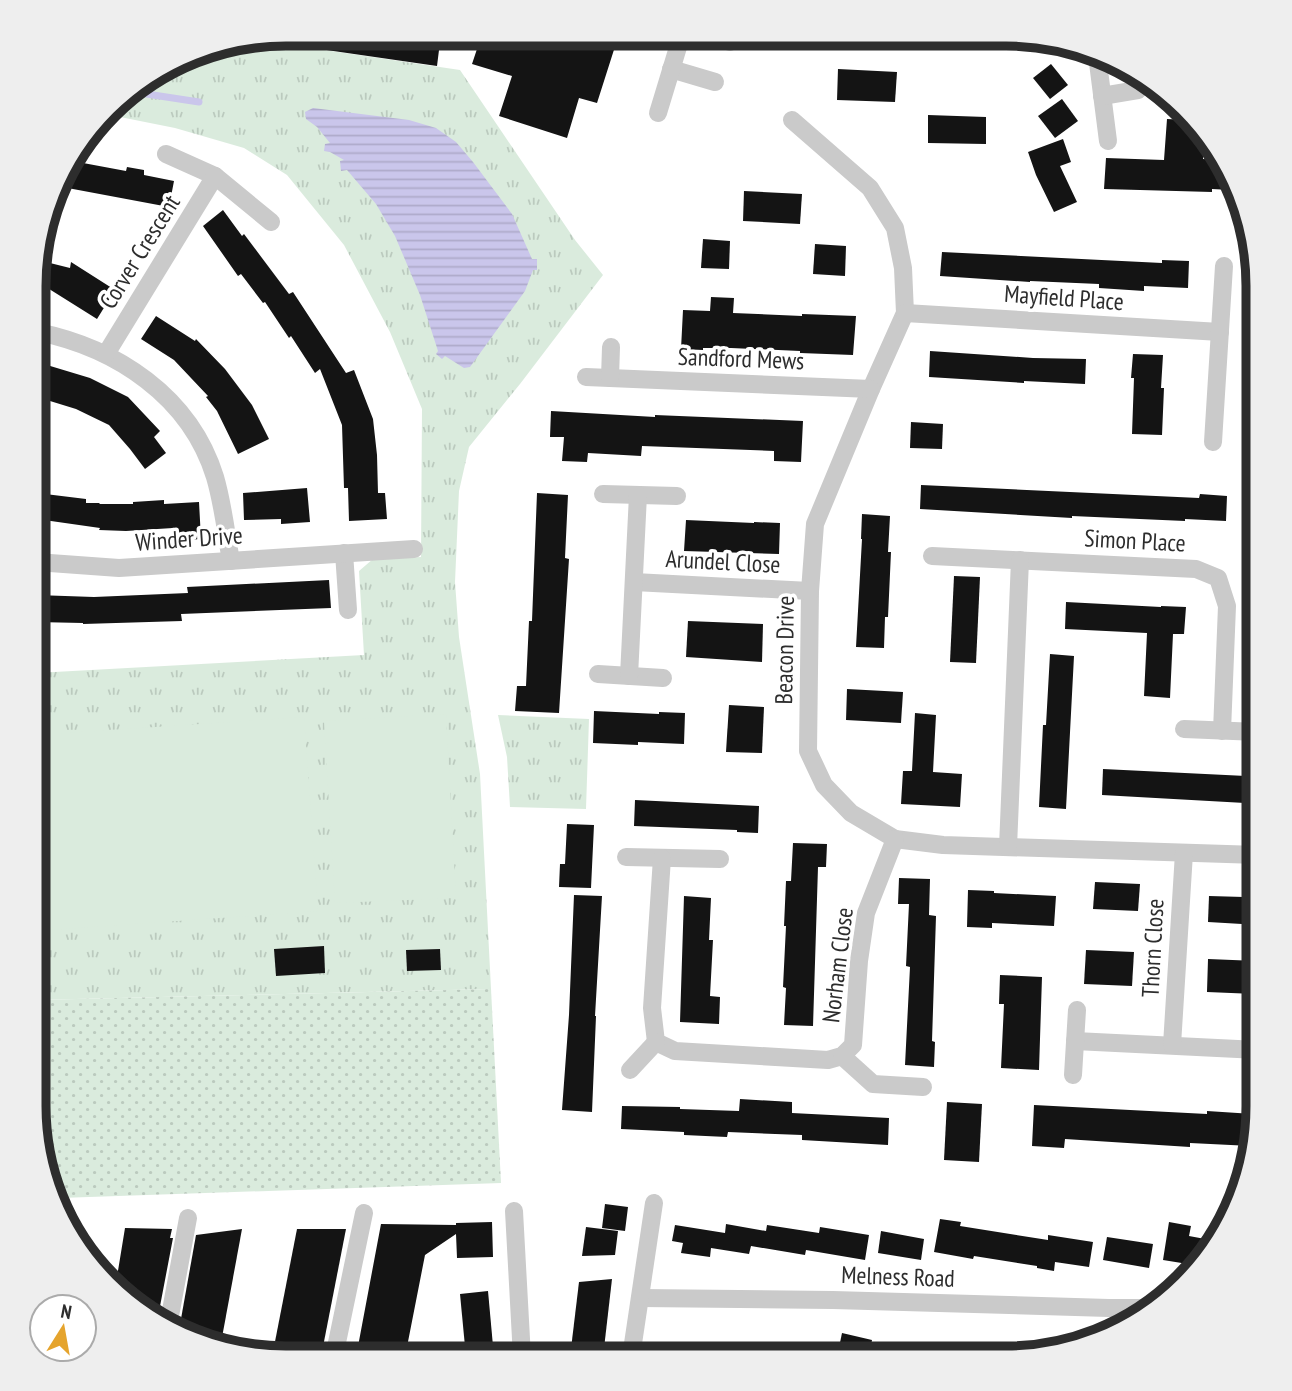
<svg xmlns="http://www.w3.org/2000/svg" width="1292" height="1391" viewBox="0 0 1292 1391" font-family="'PT Sans Narrow',sans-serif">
<defs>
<pattern id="grass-tufts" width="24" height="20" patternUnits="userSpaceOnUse" patternTransform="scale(1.75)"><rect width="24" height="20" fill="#daebdd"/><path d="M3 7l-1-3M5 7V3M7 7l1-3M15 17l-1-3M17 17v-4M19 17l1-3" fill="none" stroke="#bbcabe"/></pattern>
<pattern id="garden-dots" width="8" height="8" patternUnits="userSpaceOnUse" patternTransform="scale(1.75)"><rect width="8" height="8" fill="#daebdd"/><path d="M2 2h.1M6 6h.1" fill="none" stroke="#bbcabe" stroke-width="1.8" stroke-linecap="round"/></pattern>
<pattern id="water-rules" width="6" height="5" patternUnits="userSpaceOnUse" patternTransform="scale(1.75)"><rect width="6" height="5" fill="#cac6eb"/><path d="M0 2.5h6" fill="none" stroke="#aeaaca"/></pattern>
</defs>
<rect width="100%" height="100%" fill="#fff"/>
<g fill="url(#grass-tufts)">
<path d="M250,39l210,31 115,170 28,35 -83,109 -51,63 -10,44 -4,91 4,55 21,137 11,215 -457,11 2,-327 328,-18 -5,-84 14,-12 48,-2 1,-148 -32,-77 -46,-87 -57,-70 -43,-27 -69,-20 -70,-14 15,-18 84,-49z"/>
<path d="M498,715l91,4 -3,90 -76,-2 -3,-50z"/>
</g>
<path fill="url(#garden-dots)" d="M491,989l10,194 -441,15 -26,-77v-121z"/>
<g fill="#daebdd">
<path d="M446,714l10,184 -121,5 -11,-182z"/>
<path d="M304,717l14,194 -283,20 1,-196z"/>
</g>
<path fill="url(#water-rules)" d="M313,108l96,12 27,8 20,14 17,20 39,52 20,45h5v11h-4l-8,21 -55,76 -6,1 -19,-12 -3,3 -6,-5 2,-3 -18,-56 -25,-59 -19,-32 -29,-34 -6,1 -1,-10 4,-1 -14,-8 -6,-1 1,-7 5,-1 -13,-16 -11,-8 -1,-7z"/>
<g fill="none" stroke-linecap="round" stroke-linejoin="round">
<path stroke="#cac6eb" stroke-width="7" d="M127,91l72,11"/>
</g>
<g fill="#141414">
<path d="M286,33l102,1h53l-4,32 -152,-22z"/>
<path d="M482,34h137l-22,69 -18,-5 -12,40 -68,-22 13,-40 -40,-12z"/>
<path d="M1051,64l17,21 -18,14 -17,-21z"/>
<path d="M838,69l59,3 -2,30 -58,-2z"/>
<path d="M1062,99l16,22 -23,17 -17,-22z"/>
<path d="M928,115l58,2v27l-58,-1z"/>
<path d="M1167,119l22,1 15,14 -1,25 18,1 10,30 -19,-1v3l-108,-3 2,-31 58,2z"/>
<path d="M1063,139l8,23 -11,4 17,36 -23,10 -18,-37 -8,-23z"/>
<path d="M67,160l59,11 1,-4 17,3v5l30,6 -5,26 -112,-21z"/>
<path d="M744,191l58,3 -2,30 -57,-3z"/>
<path d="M223,210l19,26 2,-2 45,60 4,-2 53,81 8,-3 19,49 4,36 1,38h7l2,26 -38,2 -1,-33h-4l-2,-63 -22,-56 -5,4 -24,-37 -2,2 -24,-36 -2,1 -22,-29 -3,2 -35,-50z"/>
<path d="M703,239l27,2 -1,28 -28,-1z"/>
<path d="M815,244l31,2 -1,30 -32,-2z"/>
<path d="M942,252l220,11v-3l27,1 -1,27 -44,-2v5l-45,-3v-4l-69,-3v1l-90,-6z"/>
<path d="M38,260l32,8 1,-6 44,28 -18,29 -59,-37z"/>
<path d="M711,297l23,1 -1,15 69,3v-2l54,2 -3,39 -53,-2v-2l-69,-3h-28v2l-22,-1 2,-39 27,1z"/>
<path d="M156,316l39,25 1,-2 29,30 27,36 17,34 -31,15 -21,-43 -11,-14 2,-1 -34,-36 -33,-21z"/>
<path d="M930,351l103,7 53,1 -1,25 -61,-3v2l-95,-6z"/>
<path d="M1133,354l30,1 -2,33h3l-2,47 -30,-1 2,-56h-3z"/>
<path d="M37,362l53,16 38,19 32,34 -6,6 12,16 -21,16 -15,-20 -21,-24 -33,-16 -39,-12z"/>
<path d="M551,411l104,6v-2l148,6 -2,41 -27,-1v-10l-132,-5 -1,10 -53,-3 -1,9 -25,-1 2,-24h-14z"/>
<path d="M911,422l32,2 -1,25 -32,-1z"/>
<path d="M921,485l278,13 1,-4 27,2 -1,25 -41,-2v2l-113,-5v2l-152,-9z"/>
<path d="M307,488l3,34 -29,2v-5l-37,1 -1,-27z"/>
<path d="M37,493l49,6v4h14l-1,1h34v-2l31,-2v4l35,-2 2,37 -27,2 -1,-13 -47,3 -27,-1 1,-2 -63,-9z"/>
<path d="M537,493l31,2 -3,63 4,1 -10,154 -44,-2 2,-25h9l3,-65h3z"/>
<path d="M862,514l28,2 -2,36h3l-3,65h-3l-1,31 -28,-1 6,-108h-1z"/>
<path d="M686,520l68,3v-1l26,1 -1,31 -95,-3z"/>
<path d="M954,576l26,1 -4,86 -26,-1z"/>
<path d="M329,580l2,28 -150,6 1,7 -99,3v-1l-47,-1v-27l58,2 94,-4 -1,-6z"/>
<path d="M1066,602l95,5v-1l25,1 -2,27h-11l-3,64 -26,-2 3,-63 -82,-4z"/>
<path d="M688,621l75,3 -1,38 -76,-5z"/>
<path d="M1050,654l24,2 -8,153 -27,-2 4,-82h3z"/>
<path d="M847,689l56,3 -2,31 -55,-3z"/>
<path d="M729,705l35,2 -2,46 -36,-1z"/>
<path d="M594,711l65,3v-2l26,1 -1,31 -46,-2v3l-45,-2z"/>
<path d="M915,713l21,2 -3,57 29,2 -2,33 -59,-3 2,-33h9z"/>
<path d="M1103,769l143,7 -1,27 -143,-8z"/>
<path d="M635,800l124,6 -1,27 -21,-1v-2l-103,-4z"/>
<path d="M567,824l27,1 -3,63 -32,-1 1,-23h5z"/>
<path d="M793,843l34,1 -1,23h-8l-5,159 -29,-1 2,-37 -3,-1 3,-61h-2l2,-45h5z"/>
<path d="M899,878l31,1 -1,36 7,1 -4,125 3,1 -1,25 -29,-2 5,-98 -4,-1 3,-62h-11z"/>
<path d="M1095,882l45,2 -2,27 -45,-2z"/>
<path d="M968,890l26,1v2l62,3 -2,30 -62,-3v5l-25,-1z"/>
<path d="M574,895l28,1 -7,120h1l-4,96 -30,-2 7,-95z"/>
<path d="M684,896l27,2 -2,42h4l-3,56 10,1 -1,27 -39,-2z"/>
<path d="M1209,896l35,1 -2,27 -34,-2z"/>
<path d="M324,946l1,27 -49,3 -2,-27z"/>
<path d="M440,949l1,21 -34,1 -1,-21z"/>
<path d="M1086,950l48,2 -2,34 -48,-2z"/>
<path d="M1208,959l49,2 -2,33 -48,-2z"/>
<path d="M1000,975l42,2 -3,93 -38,-2 3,-64h-5z"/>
<path d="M740,1099l52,3v11l97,5 -1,27 -86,-5v-5l-74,-3 -1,5 -43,-2v-3l-63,-3 1,-23 58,1v2l59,2z"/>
<path d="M947,1102l35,2 -3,58 -35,-2z"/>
<path d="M1034,1105l173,9v-3l46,3 -1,28 -1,4 -61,-3v4l-125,-8 -1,9 -32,-2z"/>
<path d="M605,1204l23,3 -3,24 -23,-3z"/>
<path d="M940,1219l21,3 -1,4 88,14v-5l45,7 -4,25 -34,-5 -1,9 -17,-3v-2l-63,-10 -1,3 -39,-7z"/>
<path d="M492,1222l1,35 -36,1 -1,-24 -31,21 -20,102h-49l25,-133 75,1v-2z"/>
<path d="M1169,1222l22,4 -2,10 27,5 -22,24 -31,-5z"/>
<path d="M726,1224l40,7 1,-6 52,8 1,-6 49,8 -4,25 -59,-10 -1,5 -54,-9 -2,8 -38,-6 -1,9 -29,-4 2,-10 -11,-2 3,-16 50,8z"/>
<path d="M586,1227l32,4 -3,24 -33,1z"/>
<path d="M125,1228l47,1 -2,9h3l-16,84 -41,-39z"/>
<path d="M242,1229l-21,114 -42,-13 17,-95z"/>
<path d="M297,1229h49l-25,128h-49z"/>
<path d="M881,1231l43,8 -3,21 -43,-7z"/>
<path d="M1107,1237l46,7 -4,24 -46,-8z"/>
<path d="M612,1279l-9,78h-33l9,-75z"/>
<path d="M488,1291l6,66h-28l-6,-63z"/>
<path d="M842,1333l30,7 -3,17h-32z"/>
</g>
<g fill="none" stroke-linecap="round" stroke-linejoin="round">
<g stroke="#cacaca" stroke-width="18">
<path d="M730,42l3,-7"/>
<path d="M1097,55l11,86"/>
<path d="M671,69l44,13"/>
<path d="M1102,96l36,-6"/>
<path d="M658,113l24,-79"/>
<path d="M792,120l78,68 25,40 8,40 2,45 -34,76 -56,135 -5,67 -2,160 16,34 27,28 44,26 48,6 315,10"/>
<path d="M166,154l49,22 56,46"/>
<path d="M905,313l315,19"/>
<path d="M38,332c78,16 152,64 177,145 8,27 11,56 16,84"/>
<path d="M106,354l109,-178"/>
<path d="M586,377l285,12"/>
<path d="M610,378l1,-31"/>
<path d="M1213,442l11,-176"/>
<path d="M603,494l74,2"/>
<path d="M344,553l4,57"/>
<path d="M932,556l264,13 22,9 9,28 -5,125"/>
<path d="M36,562l83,6 295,-19"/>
<path d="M634,582l176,9"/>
<path d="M598,674l65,4"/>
<path d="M629,676l9,-181"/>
<path d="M1184,729l74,3"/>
<path d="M1008,847l12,-287"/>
<path d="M626,857l94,2"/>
<path d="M662,858l-10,150 4,34 19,9 153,9 14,-4 11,-11 6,-84 7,-48 29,-74"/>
<path d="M1075,1041l183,9"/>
<path d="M1172,1045l12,-192"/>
<path d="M842,1056l31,28 50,3"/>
<path d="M630,1070l26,-28"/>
<path d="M1073,1075l4,-65"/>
<path d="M514,1211l8,146"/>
<path d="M640,1298l193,2 276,8h45"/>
<path d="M168,1327l20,-109"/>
<path d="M334,1357l30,-144"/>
<path d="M631,1357l23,-154"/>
</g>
</g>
<g text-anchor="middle" stroke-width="7" stroke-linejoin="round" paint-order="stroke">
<g font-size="24" fill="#2d2d2d" stroke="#fff">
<text transform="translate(140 252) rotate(-58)" y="8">Corver Crescent</text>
<text transform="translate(1064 298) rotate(4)" y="8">Mayfield Place</text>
<text transform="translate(741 359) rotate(2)" y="8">Sandford Mews</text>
<text transform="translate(189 539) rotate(-4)" y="8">Winder Drive</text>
<text transform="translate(1135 541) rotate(3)" y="8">Simon Place</text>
<text transform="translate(723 562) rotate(3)" y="8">Arundel Close</text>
<text transform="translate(785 650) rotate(-89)" y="8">Beacon Drive</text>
<text transform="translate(1153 948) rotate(-87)" y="8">Thorn Close</text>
<text transform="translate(838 965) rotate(-83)" y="8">Norham Close</text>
<text transform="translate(898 1277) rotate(2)" y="8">Melness Road</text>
</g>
</g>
<path d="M0 0H1292V1391H0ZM286 46H1006A240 240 0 0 1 1246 286V1106A240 240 0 0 1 1006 1346H286A240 240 0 0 1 46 1106V286A240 240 0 0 1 286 46Z" fill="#eee" fill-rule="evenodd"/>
<path fill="none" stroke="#2d2d2d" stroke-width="9" d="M286 46H1006A240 240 0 0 1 1246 286V1106A240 240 0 0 1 1006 1346H286A240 240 0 0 1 46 1106V286A240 240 0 0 1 286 46Z"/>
<g transform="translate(63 1328) rotate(11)"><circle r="33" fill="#ffffff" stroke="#ababab" stroke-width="2"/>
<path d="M0-5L12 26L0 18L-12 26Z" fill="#e5a42d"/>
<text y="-10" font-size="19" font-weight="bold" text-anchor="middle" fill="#2d2d2d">N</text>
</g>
</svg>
